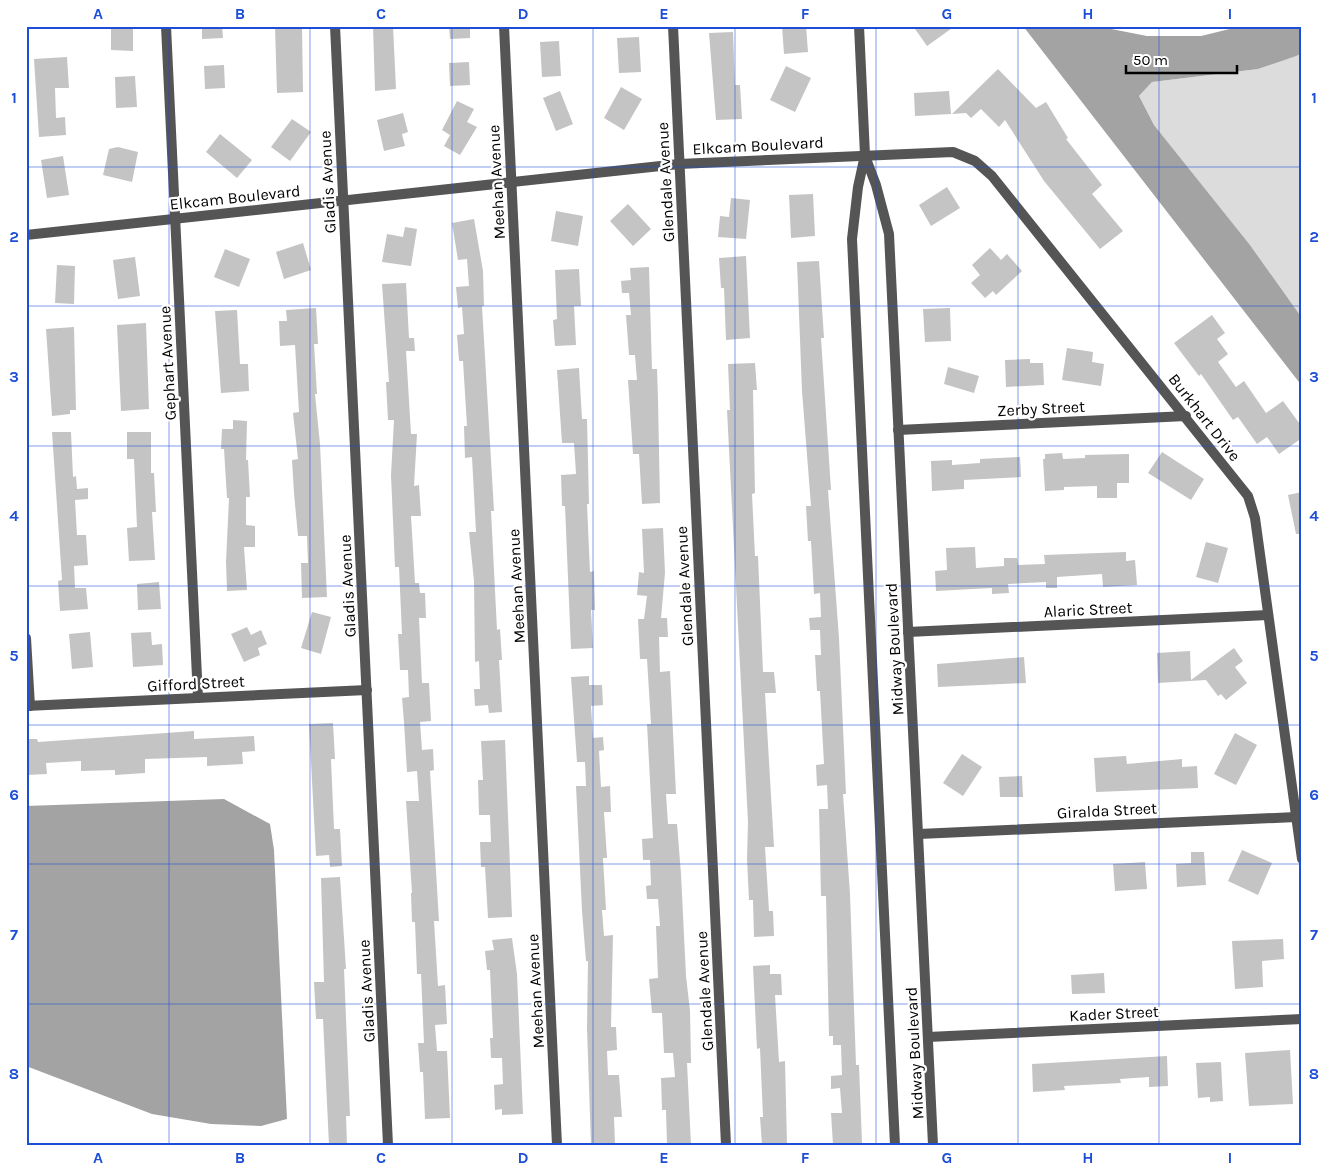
<svg xmlns="http://www.w3.org/2000/svg" width="1328" height="1171" viewBox="0 0 1328 1171" font-family="Karla,sans-serif">
<rect width="100%" height="100%" fill="#fff"/>
<path fill="#dcdcdc" d="M1302,53v265l-52,-73 -96,-120 -15,-29 13,-14 106,-13z"/>
<g fill="#a3a3a3">
<path d="M1023,26h73l51,10h54l41,-10h60v27l-6,3 -38,13 -106,13 -13,14 15,29 96,120 52,73v68z"/>
<path d="M224,799l46,25 4,26 13,269 -26,7 -50,-2 -59,-10 -126,-48v-260z"/>
</g>
<g fill="#c4c4c4">
<path d="M111,26h22v25l-22,-1z"/>
<path d="M202,26h20l1,12 -21,1z"/>
<path d="M275,26h27l1,66 -26,1z"/>
<path d="M373,26h20l3,63 -21,2z"/>
<path d="M449,26h21v12l-20,1z"/>
<path d="M782,26h24l2,26 -24,2z"/>
<path d="M913,26h42l-28,20z"/>
<path d="M733,32l2,53h5l2,34 -26,1 -7,-87z"/>
<path d="M639,37l2,35 -22,1 -2,-35z"/>
<path d="M559,41l2,35 -19,1 -2,-35z"/>
<path d="M67,57l2,31h-14l1,30 9,-1 1,18 -27,2 -5,-78z"/>
<path d="M469,62l1,23 -20,1 -1,-23z"/>
<path d="M224,65l1,23 -20,1 -1,-23z"/>
<path d="M786,66l25,12 -16,34 -25,-12z"/>
<path d="M998,69l38,39 10,-6 22,36 -2,1 36,46 -10,9 31,37 -23,18 -56,-68 -39,-61 -6,7 -18,-18 -10,9 -5,-5 -14,1z"/>
<path d="M135,76l2,31 -21,1 -1,-31z"/>
<path d="M621,87l21,12 -18,31 -20,-12z"/>
<path d="M560,91l13,33 -17,7 -13,-33z"/>
<path d="M949,91l2,23 -36,2 -1,-23z"/>
<path d="M457,101l17,8 -7,13 10,5 -17,28 -16,-9 6,-11 -8,-5z"/>
<path d="M403,113l5,19 -6,2 3,12 -21,5 -7,-31z"/>
<path d="M292,119l19,13 -21,29 -19,-14z"/>
<path d="M220,134l32,26 -15,18 -31,-26z"/>
<path d="M118,147l20,5 -6,30 -29,-7 6,-26z"/>
<path d="M63,156l6,39 -22,3 -6,-38z"/>
<path d="M947,187l13,21 -29,18 -12,-21z"/>
<path d="M813,194l2,42 -24,2 -2,-43z"/>
<path d="M731,198l19,2 -4,39 -28,-2 2,-21 9,1z"/>
<path d="M628,204l23,25 -18,17 -23,-25z"/>
<path d="M556,211l27,5 -5,30 -27,-5z"/>
<path d="M474,219l9,52 1,35h-2l12,205h-3l6,119 3,-1 2,31h-3l3,52 -13,1 -1,-8 -13,1 -1,-17h6l-1,-28 -4,1 -1,-81 -5,-49h7l-4,-75 -7,1 -1,-32h3l-4,-65h-4l-2,-26 7,-1 -2,-27 -4,1 -2,-21 13,-1 -2,-27 -9,1 -6,-37z"/>
<path d="M405,227l12,2 -6,37 -29,-4 5,-28 16,3z"/>
<path d="M303,243l8,27 -27,9 -8,-27z"/>
<path d="M990,248l11,12 6,-6 15,17 -26,24 -3,-4 -8,7 -14,-15 9,-8 -8,-10z"/>
<path d="M225,249l25,10 -11,28 -25,-10z"/>
<path d="M746,256l4,82 -24,2 -2,-52h-3l-2,-30z"/>
<path d="M135,257l5,39 -22,3 -5,-39z"/>
<path d="M819,261l5,77h-3l10,152h-3l11,148 7,156h-3l7,100 6,171h3l3,78 -29,2 -2,-32h11l-2,-25 -9,1v-13l11,-1 -1,-30h-8v-9h-4l-3,-140h-5l-2,-87h9l-1,-24 -10,1 -1,-21 8,-1 -4,-73h-3l-2,-36h6l-1,-25h-10l-1,-12 12,-1 -1,-24 -6,1 -3,-53h-3l-2,-35h5l-9,-115 -5,-129z"/>
<path d="M57,265l18,1 -1,38 -19,-1z"/>
<path d="M649,267l3,102h5l1,30 2,104 -18,1 -3,-50h-6l-5,-74h9l-2,-25h-6l-3,-40h5l-2,-22h-7l-1,-12 10,-1 -1,-12z"/>
<path d="M579,269l2,37h-7l2,39 -21,1 -2,-26 4,-1 -2,-49z"/>
<path d="M406,283l3,55h5l1,13h-9l5,83h6l-3,52 5,-1 2,31h-10l4,67h4l1,10h5l1,25h-7l3,65h7l2,38 -11,1 2,28 11,-1 1,21 -4,1 9,150h-5l4,65 7,-1 2,39 -12,1 2,26h10l3,67 -25,1 -2,-47h-3l-2,-29h6l-3,-69h-4l-2,-52h-3l-1,-29h1l-6,-92h13l-2,-30 -10,1 -3,-50 -2,-24 7,-1 -1,-27h-8l-2,-36h4l-3,-67h-4l-4,-92 3,-55h-6l-2,-38h3l-7,-98z"/>
<path d="M316,308l2,36h-4l3,50h-2l5,50 7,153 -25,1 -1,-35h7l-1,-27h-9l-4,-43 -2,-33 6,-1 -5,-46 6,-1 -4,-67 -15,1 -1,-25h8l-1,-11z"/>
<path d="M950,308l1,33 -26,1 -2,-33z"/>
<path d="M237,310l3,54h8l1,27 -28,2 -6,-82z"/>
<path d="M1212,315l13,18 -8,6 11,15 -10,8 18,25 8,-6 22,32 17,-12 19,26v11l-23,16 -12,-17 -10,7 -19,-27 -5,3 -32,-46 -2,2 -25,-33z"/>
<path d="M146,323l3,86 -28,2 -4,-86z"/>
<path d="M74,327l2,83h-6v4l-18,2 -6,-87z"/>
<path d="M1067,348l26,4 -1,10 12,2 -3,22 -39,-6z"/>
<path d="M1030,359v4h13l1,22 -38,2 -1,-27z"/>
<path d="M755,363l2,27h-4l2,103 -3,1 3,62h3l5,116h11l2,21h-11l9,154h-9l4,64h4l1,25 -20,1 -1,-37h-4l-2,-41 1,-37 -21,-412h3l-2,-46z"/>
<path d="M948,367l31,9 -5,17 -30,-9z"/>
<path d="M579,368l3,51h5l2,85h-2l3,68 4,-1 1,39h-4l2,38 -22,1 -6,-143h-3l-1,-31 15,-1 -2,-31h-12l-5,-73z"/>
<path d="M233,420l14,1 -1,39h2l2,37h-4v28l9,1v21h-11l3,43 -20,1 -1,-29 3,-64h-2l-3,-49h-3l1,-20h11z"/>
<path d="M52,432h19l2,45 3,-1 1,13 11,-1v11l-13,1 2,35h9l2,30 -14,1 1,22h11l2,21 -28,2 -2,-30 4,-1z"/>
<path d="M127,432h24v41h3l2,39h-4l3,48 -26,1 -2,-33 10,-1 -3,-68h-7z"/>
<path d="M1162,452l42,27 -13,21 -43,-27z"/>
<path d="M1062,453l1,6 22,-1v-3l44,-1v29h-12v15h-20v-12l-33,1v3l-19,1 -2,-32h2v-5z"/>
<path d="M1020,457l1,20 -57,3v9l-32,2 -1,-30 21,-1v5l28,-2v-4z"/>
<path d="M1302,492v42h-6l-8,-39z"/>
<path d="M663,528l2,45 -4,45h6l1,19h-9l1,35 10,-1 6,123h-10l2,30h9l4,50 5,102 4,35 1,52h-4l4,82h-24l-1,-35h-4l-1,-32 14,-1 -2,-24h-9l-2,-40h-10l-3,-34 9,-1 -2,-52h4l-2,-27h-11l-1,-13 5,-1 -1,-25h-7l-1,-21 11,-1 -6,-114h4l-4,-65h-7l-2,-40h6l3,-23 -10,-1 2,-23 5,1 -2,-44z"/>
<path d="M1206,542l22,6 -10,35 -22,-6z"/>
<path d="M975,547l1,21 28,-2v-8h13l1,7 27,-1 -1,-9 82,-3v9l9,-1 2,25 -34,2 -1,-13 -45,3v11h-11v-6l-38,2 1,9 -17,1v-6l-56,3 -1,-20 12,-1 -1,-22z"/>
<path d="M159,582l2,27 -23,1 -1,-26z"/>
<path d="M312,612l19,5 -10,37 -20,-6z"/>
<path d="M247,627l4,8 10,-5 6,14 -9,4 2,7 -16,7 -13,-28z"/>
<path d="M90,632l3,35 -21,2 -3,-35z"/>
<path d="M151,632l1,13 10,-1 1,21 -30,2 -2,-34z"/>
<path d="M1234,648l9,13 -8,6 12,16 -21,17 -5,-6 -3,2 -12,-16 -48,3 -1,-30 33,-2 1,29z"/>
<path d="M1024,657l2,26 -88,4 -1,-23z"/>
<path d="M589,676v9h13l1,20 -12,1 2,32 10,-1 1,13 -5,1 2,36 9,-1 1,26h-7l3,46h-4l3,52h-4l2,26 9,-1 -2,92h5l1,23 -10,1 1,24h11l3,42h-8l1,28h-24l-4,-117 1,-67h-2l-4,-50 -6,-125h10l-1,-24h-8l-6,-85z"/>
<path d="M333,723l2,36h-4l3,70h6l2,37 -12,1 -1,-12 -13,1 -7,-132z"/>
<path d="M194,731v8l60,-3 1,15 -13,1 1,12 -36,2v-9l-62,2v14l-30,2v-5l-34,1v-10l-35,2 1,11 -21,1v-36h11l1,3z"/>
<path d="M1235,733l22,12 -21,40 -22,-11z"/>
<path d="M505,740l7,177 -24,1 -3,-51h-4l-1,-25h11l-1,-27h-11l-1,-35h5l-2,-39z"/>
<path d="M962,754l20,13 -19,29 -20,-13z"/>
<path d="M1126,756l1,8 55,-5v8l15,-1 1,22 -102,4 -2,-34z"/>
<path d="M1022,776l1,21h-23l-1,-20z"/>
<path d="M1242,850l30,13 -14,32 -30,-14z"/>
<path d="M1191,852h13l2,33 -29,2 -1,-23 15,-1z"/>
<path d="M1145,862l2,27 -32,2 -2,-27z"/>
<path d="M340,877l6,92h-2l6,147h-4l1,29h-18l-6,-126h-7l-2,-37h10l-3,-104z"/>
<path d="M512,938l5,36 6,140 -21,1v-6l-7,1 -1,-25 9,-1 -1,-26h-11l-1,-20h3l-3,-68h-3l-2,-19 9,-1 -2,-10z"/>
<path d="M1283,939l1,20 -22,2 1,26 -28,2 -3,-48z"/>
<path d="M770,965v9h11l1,21h-7l4,67 6,-1 2,84h-25l-2,-28h3l-3,-69 -3,1 -4,-83z"/>
<path d="M1104,973l1,20 -33,1 -1,-19z"/>
<path d="M1290,1050l3,54 -44,2 -4,-53z"/>
<path d="M1167,1056l1,30 -19,1v-10l-29,2 1,4 -57,3 1,4 -32,2 -1,-28z"/>
<path d="M1221,1062l2,39 -13,1v-5l-12,1 -2,-35z"/>
</g>
<g fill="none" stroke-linecap="round" stroke-linejoin="round">
<g stroke="#555" stroke-width="10">
<path d="M166,26l32,672"/>
<path d="M335,26l53,1119"/>
<path d="M504,26l53,1119"/>
<path d="M673,26l53,1119"/>
<path d="M26,235l653,-71 274,-12 22,9 17,15 256,320 7,22 47,341"/>
<path d="M898,430l288,-14"/>
<path d="M908,632l360,-17"/>
<path d="M26,638l4,68"/>
<path d="M26,706l341,-16"/>
<path d="M919,834l377,-17"/>
<path d="M928,1037l374,-18"/>
</g>
<g stroke="#555" stroke-width="10">
<path d="M859,26l6,129 -7,32 -6,52 43,906"/>
<path d="M865,156l11,29 13,49 44,911"/>
</g>
</g>
<path fill="none" stroke="#1d4ed8" stroke-width="1" stroke-opacity="0.55" d="M169,26v1119M310,26v1119M452,26v1119M593,26v1119M735,26v1119M876,26v1119M1018,26v1119M1159,26v1119M26,167h1276M26,306h1276M26,446h1276M26,586h1276M26,725h1276M26,864h1276M26,1004h1276"/>
<g text-anchor="middle" stroke-width="4.5" stroke-linejoin="round" paint-order="stroke">
<g font-size="16" fill="#000" stroke="#fff">
<text transform="translate(758 145) rotate(-3)" y="6">Elkcam Boulevard</text>
<text transform="translate(327 182) rotate(-93)" y="6">Gladis Avenue</text>
<text transform="translate(496 182) rotate(-93)" y="6">Meehan Avenue</text>
<text transform="translate(665 182) rotate(-93)" y="6">Glendale Avenue</text>
<text transform="translate(235 197) rotate(-6)" y="6">Elkcam Boulevard</text>
<text transform="translate(167 363) rotate(-93)" y="6">Gephart Avenue</text>
<text transform="translate(1041 408) rotate(-3)" y="6">Zerby Street</text>
<text transform="translate(1205 417) rotate(52)" y="6">Burkhart Drive</text>
<text transform="translate(347 586) rotate(-93)" y="6">Gladis Avenue</text>
<text transform="translate(516 586) rotate(-93)" y="6">Meehan Avenue</text>
<text transform="translate(684 586) rotate(-93)" y="6">Glendale Avenue</text>
<text transform="translate(1088 609) rotate(-3)" y="6">Alaric Street</text>
<text transform="translate(894 649) rotate(-93)" y="6">Midway Boulevard</text>
<text transform="translate(196 683) rotate(-3)" y="6">Gifford Street</text>
<text transform="translate(1107 810) rotate(-3)" y="6">Giralda Street</text>
<text transform="translate(366 991) rotate(-93)" y="6">Gladis Avenue</text>
<text transform="translate(535 991) rotate(-93)" y="6">Meehan Avenue</text>
<text transform="translate(704 991) rotate(-93)" y="6">Glendale Avenue</text>
<text transform="translate(1114 1013) rotate(-3)" y="6">Kader Street</text>
<text transform="translate(914 1053) rotate(-93)" y="6">Midway Boulevard</text>
</g>
</g>
<rect width="1328" height="1171" fill="none" stroke="#ffffff" stroke-width="55"/>
<path d="M1126 65v8h111v-8" fill="none" stroke="#000000" stroke-width="2.5"/>
<text x="1133" y="65" font-size="15" fill="#000000" stroke="#ffffff" stroke-width="4" paint-order="stroke">50 m</text>
<rect x="28" y="28" width="1272" height="1116" fill="none" stroke="#1d4ed8" stroke-width="2"/>
<g font-size="16" text-anchor="middle" font-weight="bold" fill="#1d4ed8">
<text x="98" y="19">A</text>
<text x="240" y="19">B</text>
<text x="381" y="19">C</text>
<text x="523" y="19">D</text>
<text x="664" y="19">E</text>
<text x="805" y="19">F</text>
<text x="947" y="19">G</text>
<text x="1088" y="19">H</text>
<text x="1230" y="19">I</text>
<text x="14" y="103">1</text>
<text x="1314" y="103">1</text>
<text x="14" y="242">2</text>
<text x="1314" y="242">2</text>
<text x="14" y="382">3</text>
<text x="1314" y="382">3</text>
<text x="14" y="521">4</text>
<text x="1314" y="521">4</text>
<text x="14" y="661">5</text>
<text x="1314" y="661">5</text>
<text x="14" y="800">6</text>
<text x="1314" y="800">6</text>
<text x="14" y="940">7</text>
<text x="1314" y="940">7</text>
<text x="14" y="1079">8</text>
<text x="1314" y="1079">8</text>
<text x="98" y="1163">A</text>
<text x="240" y="1163">B</text>
<text x="381" y="1163">C</text>
<text x="523" y="1163">D</text>
<text x="664" y="1163">E</text>
<text x="805" y="1163">F</text>
<text x="947" y="1163">G</text>
<text x="1088" y="1163">H</text>
<text x="1230" y="1163">I</text>
</g>
</svg>
